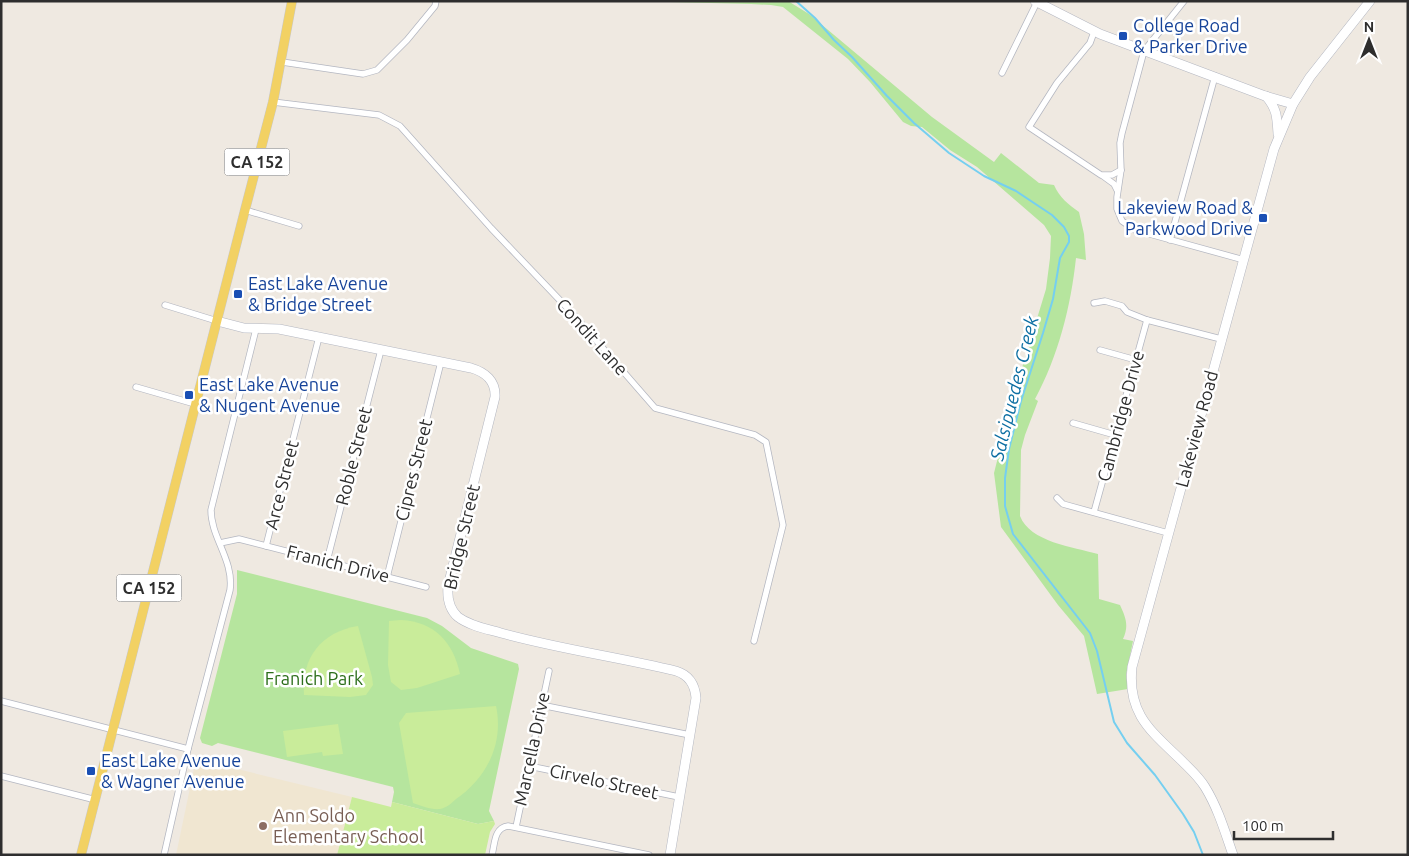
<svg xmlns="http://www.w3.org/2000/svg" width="1409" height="856" viewBox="0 0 1409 856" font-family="Ubuntu,sans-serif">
<rect width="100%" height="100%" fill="#efe9e1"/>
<path fill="#f0e6d1" d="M196,759l156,38 -15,58h-161z"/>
<g fill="#b6e59e">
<path d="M630,1h158l21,13 123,103 62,45 7,-9 38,30 15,2c5,12 15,20 25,27l5,22 2,26 -10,-2c-5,48 -18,99 -41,141l3,2 -13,34 -4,15 -1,66c10,26 53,31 78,38l1,45 21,6c6,13 9,21 3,34l10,2 -7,34 2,14 -31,5 -13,-58 -26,-31 -57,-78 -7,-54 20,-79 32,-105 4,-31 1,-22 -7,-11 -67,-58 -27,-17 -28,-23 -11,-1 -8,-4 -33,-40 -22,-23 -65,-52 -12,-2 -20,-1z"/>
<path d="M237,570l190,48 15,8 29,22 47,16 1,5 -30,142 5,10 -16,3 -86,-22 2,-10 -1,-5 -175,-44 -6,3 -10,-3 -2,-5 37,-144z"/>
</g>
<g fill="#c9ec9a">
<path d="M401,620c34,2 52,22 59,54l-43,14 -16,2 -10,-8 -3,-17 1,-44z"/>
<path d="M358,626l14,51 1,8 -7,10 -16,2 -46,-2c-3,-37 17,-63 54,-69z"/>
<path d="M496,706c8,37 -9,72 -40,93 -4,4 -10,9 -16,10 -8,1 -19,-3 -27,-6l-14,-80 7,-10z"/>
<path d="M338,724l5,30 -20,2 -1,-4 -35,5 -4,-26z"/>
<path d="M352,797l39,10 1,-5 86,22 16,-3 1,3 -5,8 -5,23h-148z"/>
</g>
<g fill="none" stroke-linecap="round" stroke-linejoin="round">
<path stroke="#75cff0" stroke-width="2" d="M796,1l19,17 19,22 18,17 35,39 27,27 35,30 35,23 32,15 36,24 12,12 5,9v6l-9,16 -7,41 -10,34 -22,68 -12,48 -4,29v28l8,28 77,99 7,18 17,71 13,21 28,32 28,39 11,18 9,23"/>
<g stroke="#b4b7c1" stroke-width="7">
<g id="street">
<path d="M1184,1l-40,50 -22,82 -2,10 1,27 -4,27v12l5,12 13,9 109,30"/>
<path d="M1094,32l-4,11 -33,40 -28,44 72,48h11l9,-5"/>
<path d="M282,62l81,12 14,-4 30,-30 28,-34 1,-5"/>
<path d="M1002,73l35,-71"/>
<path d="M273,102l106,13 21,11 91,102 83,87 81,93 100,27 11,7 17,83 -29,116"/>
<path d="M1103,176l11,8 3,6"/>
<path d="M245,210l54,16"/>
<path d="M1170,240l45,-164"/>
<path d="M1094,303l11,-2 17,5 5,6 20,8 74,19"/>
<path d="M165,305l52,16"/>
<path d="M1100,350l36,10"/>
<path d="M136,387l59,17"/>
<path d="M1073,423l42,12"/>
<path d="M1057,498l6,6 105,29"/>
<path d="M1094,512l53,-192"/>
<path d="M220,543l19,-4 187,48"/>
<path d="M266,546l53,-209"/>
<path d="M327,561l54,-211"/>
<path d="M387,577l54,-215"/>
<path d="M1,701l187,48"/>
<path d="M541,705l149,30"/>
<path d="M529,766l150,31"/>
<path d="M1,776l95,24"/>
<path d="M516,827l33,-156"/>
<path d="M164,855l24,-106 42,-159c4,-30 -19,-52 -19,-80l45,-181"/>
<path d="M492,855c3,-12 2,-27 16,-29l141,29"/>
</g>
</g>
<g stroke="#b4b7c1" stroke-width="10">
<g id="secondary">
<path d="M1035,1l65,33 165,62 28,8"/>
<path d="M1266,96c11,13 11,21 12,38"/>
<path d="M217,321l27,7 35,1 192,39c14,4 25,13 24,29l-47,189c-1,12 1,23 10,31 12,9 29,12 43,16 58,16 117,24 175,38 13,4 19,14 20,27l-26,157"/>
<path d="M1233,855c-8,-23 -15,-47 -28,-68 -6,-10 -15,-18 -23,-26 -31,-30 -55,-47 -50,-94l142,-518 19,-45 17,-27 60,-76"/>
</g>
</g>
<g stroke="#c9c9c9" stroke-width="10">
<path id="primary" d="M81,855l164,-645 28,-108 19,-101"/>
</g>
<use href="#street" stroke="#fff" stroke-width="5.5"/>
<use href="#secondary" stroke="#fff" stroke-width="9"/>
<use href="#primary" stroke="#f2d163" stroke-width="9"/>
</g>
<g fill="#1a4fb4" stroke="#fff" stroke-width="2">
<rect x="1118" y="31" width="10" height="10" rx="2.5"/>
<rect x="1258" y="213" width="10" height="10" rx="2.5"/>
<rect x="233" y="289" width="10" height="10" rx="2.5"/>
<rect x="184" y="390" width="10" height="10" rx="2.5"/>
<rect x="86" y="766" width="10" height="10" rx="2.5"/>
</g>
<circle fill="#8d6e63" stroke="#fff" stroke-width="2" cx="263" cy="826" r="5"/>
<g text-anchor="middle" stroke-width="5" stroke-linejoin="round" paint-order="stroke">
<g fill="#fff" stroke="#6d6d6d" stroke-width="1">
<rect x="224.5" y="148.5" width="65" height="27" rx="4"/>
<rect x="116.5" y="574.5" width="65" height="27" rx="4"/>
</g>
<g font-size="16" font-weight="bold" fill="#2e2e2e">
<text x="257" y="168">CA 152</text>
<text x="149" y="594">CA 152</text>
</g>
<g font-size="18" fill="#164399" stroke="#fff" text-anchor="start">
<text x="1133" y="32">College Road<tspan x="1133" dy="21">&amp; Parker Drive</tspan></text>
<text x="1253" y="214" text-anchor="end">Lakeview Road &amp;<tspan x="1253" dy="21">Parkwood Drive</tspan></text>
<text x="248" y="290">East Lake Avenue<tspan x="248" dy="21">&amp; Bridge Street</tspan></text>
<text x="199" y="391">East Lake Avenue<tspan x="199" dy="21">&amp; Nugent Avenue</tspan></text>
<text x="101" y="767">East Lake Avenue<tspan x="101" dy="21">&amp; Wagner Avenue</tspan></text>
</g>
<g font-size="18" fill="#2e2e2e" stroke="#fff">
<text transform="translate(592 337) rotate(48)" y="6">Condit Lane</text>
<text transform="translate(1121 416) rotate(-75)" y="6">Cambridge Drive</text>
<text transform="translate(1197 429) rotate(-75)" y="6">Lakeview Road</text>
<text transform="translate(354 456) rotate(-76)" y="6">Roble Street</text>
<text transform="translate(414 470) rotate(-76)" y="6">Cipres Street</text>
<text transform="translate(282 485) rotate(-76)" y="6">Arce Street</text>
<text transform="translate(462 537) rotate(-77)" y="6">Bridge Street</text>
<text transform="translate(338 564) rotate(14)" y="6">Franich Drive</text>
<text transform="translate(532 749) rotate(-78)" y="6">Marcella Drive</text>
<text transform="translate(604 782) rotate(12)" y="6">Cirvelo Street</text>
</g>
<g font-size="18" fill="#2c6e1b" stroke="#fff">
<text x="314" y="685">Franich Park</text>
</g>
<g font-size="18" fill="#785e54" stroke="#fff" text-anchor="start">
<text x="273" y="822">Ann Soldo<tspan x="273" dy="21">Elementary School</tspan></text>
</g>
<g font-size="19" font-style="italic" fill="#0d6fa3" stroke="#fff">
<text transform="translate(1014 388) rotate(-76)" y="7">Salsipuedes Creek</text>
</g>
</g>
<rect width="1409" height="856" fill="none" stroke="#2e2e2e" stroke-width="5"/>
<g transform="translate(1369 40)" stroke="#ffffff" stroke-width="4" paint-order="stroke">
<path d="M0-4L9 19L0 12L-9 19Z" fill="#2e2e2e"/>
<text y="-8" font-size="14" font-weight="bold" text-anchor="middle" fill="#2e2e2e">N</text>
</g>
<path d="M1234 831v8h99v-8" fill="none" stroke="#2e2e2e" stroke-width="2.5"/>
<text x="1242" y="831" font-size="15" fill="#2e2e2e" stroke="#ffffff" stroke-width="4" paint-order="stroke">100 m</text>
</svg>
